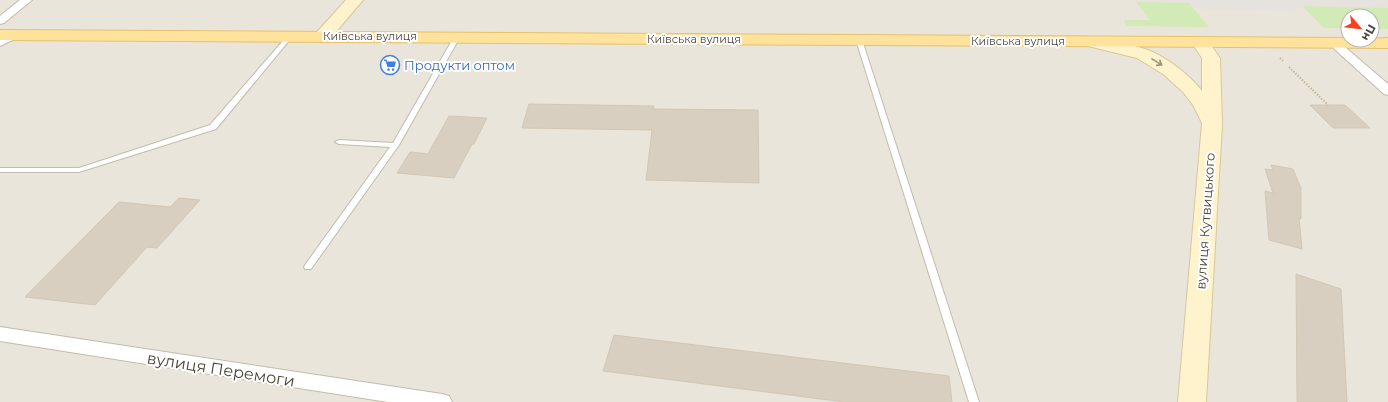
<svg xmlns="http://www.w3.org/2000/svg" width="1388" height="402" viewBox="0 0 1388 402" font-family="Montserrat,sans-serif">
<rect width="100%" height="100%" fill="#f6f3ec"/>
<path fill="#eae5da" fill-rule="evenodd" d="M0,0h1388v402h-1388zM1348,16h24v24h-24z"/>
<path fill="#e6e2dd" d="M1135,0h253v8l-86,-2 -8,6 -155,-6z"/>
<g fill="#d2eab5">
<path d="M1136,2l53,1 20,24 -82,-1 -3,-4 1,-2h25z"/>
<path d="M1302,6l86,2v21h-16v-13h-24v12h-24z"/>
</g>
<g fill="#d8cfc1" stroke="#d3c7b4">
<path d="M529,104l125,2 -1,3 105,1 1,73 -113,-3 6,-50 -130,-2z"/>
<path d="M1310,105h35l25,23h-37z"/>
<path d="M449,116l38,2 -13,26h-2l-18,34 -57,-5 13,-21 18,2z"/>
<path d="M1271,165l22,4 8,19v31l-2,-1 3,31 -33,-9 -4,-49 8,2 -8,-24 8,1z"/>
<path d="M179,198l21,2 -43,48 -10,-1 -52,58 -70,-8 94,-95 51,5z"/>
<path d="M1296,274l45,15 6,113h-50z"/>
<path d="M614,335l335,41 3,26h-108l-241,-31z"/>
</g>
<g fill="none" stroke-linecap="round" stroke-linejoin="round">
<g stroke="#c2bbae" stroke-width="2">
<g id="lane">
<path d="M290,34l3,2 -1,1 -76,92 -137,43h-79v-4h79l131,-43 78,-90z"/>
<path d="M457,35l3,2 -61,108 -88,124h-6l-1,-2 1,-2 85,-118 -51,-3 -4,-2 4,-2 54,3 61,-106z"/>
<path d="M859,38l3,2 117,362h-10l-113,-362z"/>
</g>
</g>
<g stroke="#c2bbae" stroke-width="2">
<g id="street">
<path d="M20,0h12l-28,23 -4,1v-8z"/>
<path d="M15,32l6,3 -2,2 -19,9v-8z"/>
<path d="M1334,40l4,1 50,43v11l-4,-1 -54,-49 -2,-2z"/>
<path d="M0,327l442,67 7,2 3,6h-64l-388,-61z"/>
</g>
</g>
<g stroke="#d6c79b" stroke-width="2">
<g id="secondary">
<path d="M346,0h17l-34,40 -6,1 -6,-1 -2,-4 2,-4z"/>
<path d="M1094,37c18,4 37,7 54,13 18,7 43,26 54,41v-33l-11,-16 3,-4 6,-1 6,1 14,20 2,66 -16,278h-28l24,-279 -9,-18 -10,-13 -20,-18 -26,-16 -49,-12 -3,-4 3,-4z"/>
</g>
</g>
<g stroke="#e6c16a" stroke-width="2">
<path id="primary" d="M0,30l1348,8v2l40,-2v10l-1388,-8z"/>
</g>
<g stroke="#c4b79f" stroke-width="2" stroke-dasharray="1.5 1.5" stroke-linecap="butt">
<path d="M1280,58l3,3"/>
<path d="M1289,67l39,38"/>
</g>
<use href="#lane" fill="#fff" fill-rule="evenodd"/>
<use href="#street" fill="#fff" fill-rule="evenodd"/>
<use href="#secondary" fill="#fff3cd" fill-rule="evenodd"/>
<use href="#primary" fill="#ffe39c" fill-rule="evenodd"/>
</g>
<defs><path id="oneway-shaft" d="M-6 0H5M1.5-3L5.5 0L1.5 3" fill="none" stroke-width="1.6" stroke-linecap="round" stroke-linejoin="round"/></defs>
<use stroke="#9c937c" href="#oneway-shaft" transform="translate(1157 62) rotate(32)"/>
<defs>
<g id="supermarket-ring" transform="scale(1)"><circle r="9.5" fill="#fff" stroke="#3f7fe0" stroke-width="1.5"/><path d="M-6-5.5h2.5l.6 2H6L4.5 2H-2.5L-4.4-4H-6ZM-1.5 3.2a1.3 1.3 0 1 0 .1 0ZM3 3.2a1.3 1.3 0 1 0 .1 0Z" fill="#3f7fe0"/></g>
</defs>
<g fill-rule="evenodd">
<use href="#supermarket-ring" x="390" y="65"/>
</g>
<g text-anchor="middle" stroke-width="4" stroke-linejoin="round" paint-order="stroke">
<g font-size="11" fill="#4b4439" stroke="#fff">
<text x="370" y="40">Київська вулиця</text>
<text x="694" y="43">Київська вулиця</text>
<text x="1018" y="45">Київська вулиця</text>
</g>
<g font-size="13" fill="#366cbe" stroke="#fff" text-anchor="start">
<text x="404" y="70">Продукти оптом</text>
</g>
<g font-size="13" fill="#4b4439" stroke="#fff">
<text transform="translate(1205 221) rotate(-86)" y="5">вулиця Кутвицького</text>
</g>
<g font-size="16" fill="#4b4439" stroke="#fff">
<text transform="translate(221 369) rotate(9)" y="6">вулиця Перемоги</text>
</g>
</g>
<g transform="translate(1360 28) rotate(118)"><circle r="19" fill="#ffffff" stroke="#b7b4b0"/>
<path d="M0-3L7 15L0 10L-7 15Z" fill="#fc3f1d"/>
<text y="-6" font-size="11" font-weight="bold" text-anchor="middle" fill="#4b4439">Пн</text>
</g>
</svg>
